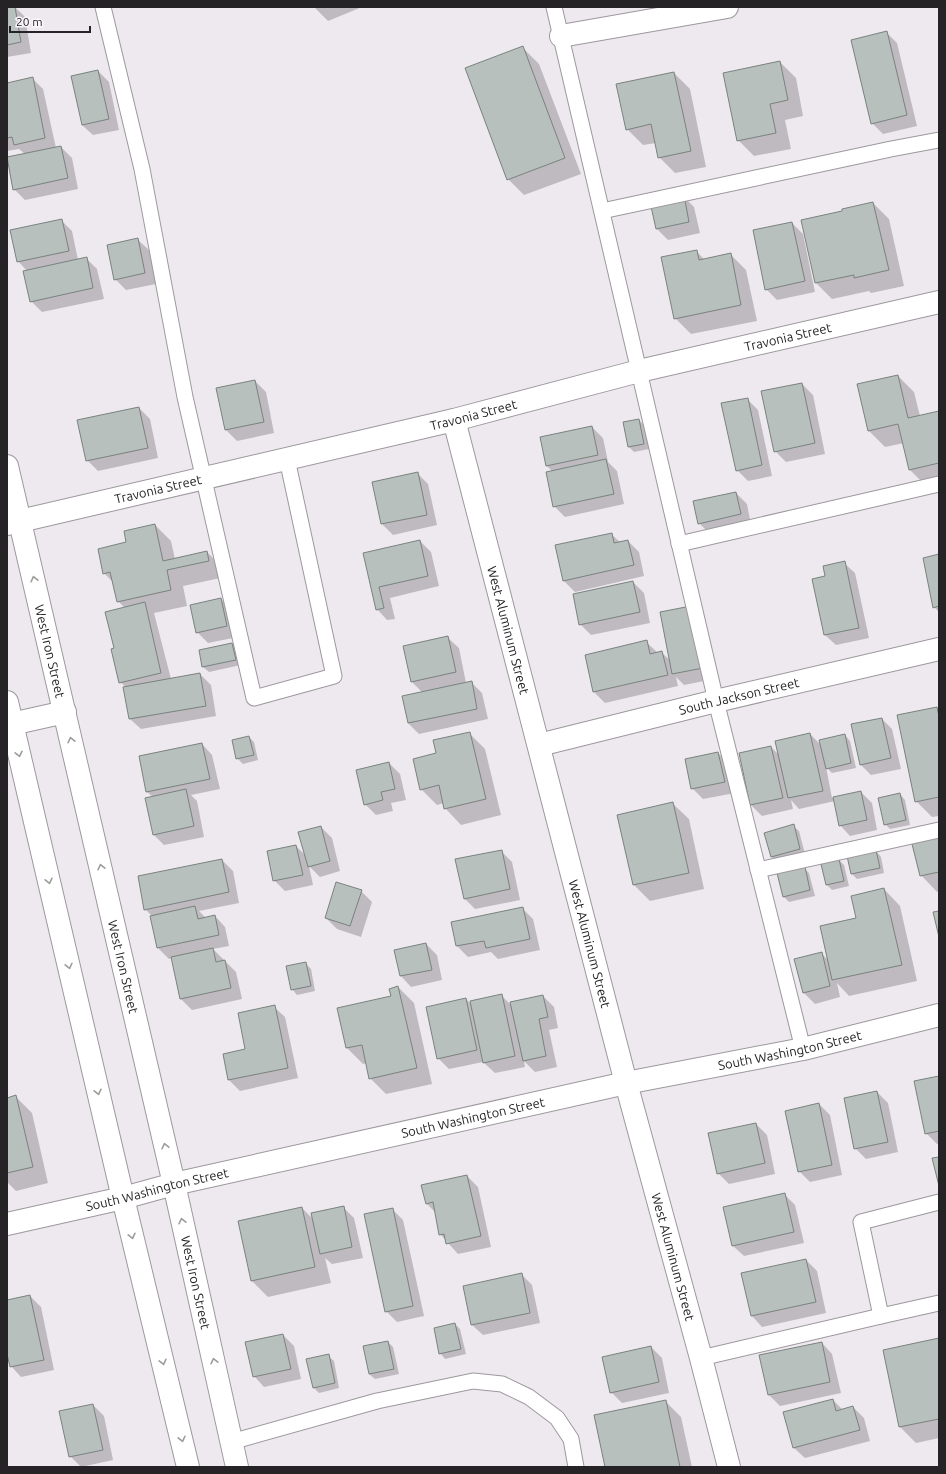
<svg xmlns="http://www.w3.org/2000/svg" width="946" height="1474" viewBox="0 0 946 1474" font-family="Ubuntu,sans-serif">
<rect width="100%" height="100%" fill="#eee9ef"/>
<g fill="#0003">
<path d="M7,7h8l10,10 6,36 -24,4z"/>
<path d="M314,7h48l-34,14z"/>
<path d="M886,32l11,11 20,83 -34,8 -11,-11z"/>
<path d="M523,48l16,16 42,110 -57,21 -16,-16z"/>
<path d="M780,62l16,16 7,38 -18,4 6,29 -37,7 -16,-16z"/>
<path d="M98,71l11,11 10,48 -26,5 -11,-10z"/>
<path d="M674,73l16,16 16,78 -31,6 -16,-16 -3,-14 -13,2 -16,-16z"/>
<path d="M32,78l11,11 13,59 5,-1 11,11 6,31 -53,11 -11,-11 11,-35 -6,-5 -12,2v-67z"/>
<path d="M683,196l11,11 6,26 -32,7 -11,-11 -6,-26z"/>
<path d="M873,203l16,16 15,67 -33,7 -2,-2 -37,8 -16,-16 -14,-62 42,-9z"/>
<path d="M61,220l11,11 6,29 8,-2 11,11 7,30 -62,13 -11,-11 -4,-30 -9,-10z"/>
<path d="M792,223l11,11 12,58 -38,8 -11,-11z"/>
<path d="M138,240l11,10 7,34 -30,6 -11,-11z"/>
<path d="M696,251l9,9 25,-6 16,16 11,51 -66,13 -16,-16z"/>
<path d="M898,376l16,16 6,24 19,-4v71l-13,3 -16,-16 -6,-27 -19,4 -16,-16 -11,-46z"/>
<path d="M255,381l11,11 8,41 -37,8 -11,-11z"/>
<path d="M802,384l11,11 12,59 -39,8 -11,-11z"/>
<path d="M747,399l11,11 14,66 -24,5 -11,-11z"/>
<path d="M139,408l11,11 8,39 -60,13 -11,-11z"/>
<path d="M639,420l5,5 5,24 -15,3 -5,-5z"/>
<path d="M592,427l11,11 5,24 9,9 7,33 -59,13 -11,-11 -1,-34 -6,-6z"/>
<path d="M417,473l11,11 9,41 -44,10 -11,-11 -9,-42z"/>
<path d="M736,493l11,11 4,21 -41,9 -11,-11z"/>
<path d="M155,525l16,16 4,18 32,-7 16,16 2,9 -42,9 4,20 -33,7 17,66 29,-5 11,11 5,31 -75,13 -11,-10 -4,-32 -6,-5 -5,-33 10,-41 -7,-7 -4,-18 -10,-10 23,-30z"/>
<path d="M611,534l9,8 8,-1 11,11 5,24 -69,16 -11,-11z"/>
<path d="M420,541l11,11 8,34 -49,12 5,21 -8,1 -10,-11 -13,-55z"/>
<path d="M939,555v57l-5,-5z"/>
<path d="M844,563l11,10 14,65 -33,7 -11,-10 1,-58z"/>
<path d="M633,582l11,11 6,30 -59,12 -11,-11z"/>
<path d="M221,599l10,11 7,27 -30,6 -11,-11z"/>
<path d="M661,613l53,66 -30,6 -8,-8 2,9 -73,17 -11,-11 -8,-37 60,-13 11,10 5,1 9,8z"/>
<path d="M448,638l11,10 7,35 5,-1 11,11 6,26 -69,15 -11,-11 -5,-26 19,-5 -10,-10z"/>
<path d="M232,644l5,5 4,16 -32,7 -6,-5 -3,-16z"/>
<path d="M936,708l3,2v106l-7,1 -16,-16z"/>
<path d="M882,719l10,10 9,40 -30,6 -11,-11z"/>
<path d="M469,733l16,16 16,66 -40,10 -16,-17 -1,-5 -7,2 -16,-16 16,-35z"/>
<path d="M810,734l12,12 23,-11 5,6 6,27 -24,5 -6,-6 6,31 29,-6 11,11 5,27 -27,6 -10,-11 -5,-24 -36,8 -8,-9 2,9 -31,7 -11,-11 -11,-51 31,-7 9,9z"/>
<path d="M249,737l5,5 4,18 -15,4 -6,-6z"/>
<path d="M202,744l10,11 8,34 -29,6 6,6 7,36 -40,8 -11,-11v-37l-6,-5z"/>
<path d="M718,753l11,11 6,29 -32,6 -11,-11z"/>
<path d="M389,763l11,11 6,26 -15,3 2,8 -17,4 -11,-11z"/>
<path d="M900,794l5,6 5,25 -20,4 -5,-5z"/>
<path d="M672,803l17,16 15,70 -54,12 -16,-16 -16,-69z"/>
<path d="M793,826l6,5 6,23 -28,8 -5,-5 -6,-23z"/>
<path d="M321,827l11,11 8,33 -20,6 -11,-11 4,19 -28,6 -11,-11 22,-34 10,10z"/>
<path d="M939,838v53l-2,1 -16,-17z"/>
<path d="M501,851l11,11 8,38 -45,9 -11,-11z"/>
<path d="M876,851l5,6 3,16 -27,6 -5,-5 -3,-17z"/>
<path d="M222,860l11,11 6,32 -40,8 7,7 9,-2 10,11 4,19 -16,3 23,23 6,27 -50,11 -11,-11 -9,-41 -3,1 -11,-11 -6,-32 -7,-7z"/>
<path d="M839,860l5,5 5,21 -17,4 -5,-5z"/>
<path d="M804,868l5,5 6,23 -26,6 -6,-6z"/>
<path d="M884,889l16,17 17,75 -68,15 -12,-13 3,14 -25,7 -11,-11 17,-40 8,8 28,-42z"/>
<path d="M361,891l11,11 -11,35 -24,-8 -11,-11z"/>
<path d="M522,908l11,11 7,31 -42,9 -7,-7 -23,5 -11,-11 -5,-23z"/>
<path d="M426,944l11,11 5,25 -31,7 -10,-11z"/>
<path d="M305,963l6,6 4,22 -18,4 -5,-6z"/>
<path d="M398,987l16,16 18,81 -46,10 -16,-16 -3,-15 -4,1 -16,-16 45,-51z"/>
<path d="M501,995l11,11 31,-10 11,11 4,21 -9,2 8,37 -22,5 -11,-11 1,6 -30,6 -12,-11 -34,7 -11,-11 28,-59 6,6z"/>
<path d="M274,1007l11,10 13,61 -58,13 -11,-11 -5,-25 22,-5z"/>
<path d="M939,1077v67h-2l-11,-11z"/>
<path d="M877,1092l11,11 10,49 -32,7 -11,-11z"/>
<path d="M16,1097l16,16 16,70 -32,8 -9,-9v-83z"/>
<path d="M819,1104l11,11 12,60 -32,7 -11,-11z"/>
<path d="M756,1124l11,11 8,39 -46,10 -11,-11z"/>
<path d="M467,1176l11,11 13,60 -33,7 -18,-20 -4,-21 -9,-9z"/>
<path d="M784,1194l11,11 9,38 -60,13 -11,-10z"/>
<path d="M343,1207l11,11 9,40 -31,6 -7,-6 6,25 -63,14 -16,-16 50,-73 12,12z"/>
<path d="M392,1209l11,11 21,96 -27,6 -11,-11z"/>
<path d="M806,1260l11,11 9,42 -64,14 -10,-11z"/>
<path d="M521,1274l11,11 8,38 -57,12 -11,-10z"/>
<path d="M30,1296l11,11 13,63 -33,7 -10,-11 -4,-17v-48z"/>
<path d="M455,1324l5,5 6,25 -21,5 -5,-6z"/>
<path d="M283,1335l11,11 7,33 -37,8 -10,-11z"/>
<path d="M939,1339v99l-23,5 -16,-16z"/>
<path d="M388,1342l5,5 6,27 -24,5 -6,-5z"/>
<path d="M822,1343l10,11 9,39 -61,13 -11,-11z"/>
<path d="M651,1347l11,11 7,35 -47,10 -11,-11z"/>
<path d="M328,1356l6,5 5,27 -20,5 -6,-6z"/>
<path d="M833,1400l10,10 10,-3 11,11 6,23 -65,17 -11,-10z"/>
<path d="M665,1401l16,16 11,50h-86z"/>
<path d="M93,1405l11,11 9,44 -32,7 -11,-11z"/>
</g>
<g fill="#b7c0bc" stroke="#7a827e">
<path d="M7,7h8l6,35 -14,3z"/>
<path d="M887,31l20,84 -36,9 -20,-84z"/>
<path d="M523,46l42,112 -58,22 -42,-112z"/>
<path d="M780,61l8,39 -18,4 6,29 -39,8 -14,-68z"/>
<path d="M98,70l11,49 -27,6 -11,-49z"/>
<path d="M674,72l17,79 -33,7 -7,-34 -25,6 -10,-46z"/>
<path d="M33,77l12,61 -31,7 -2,-8 -5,1v-55z"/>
<path d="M61,146l7,32 -55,12 -6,-33z"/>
<path d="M684,195l5,27 -33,7 -6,-27z"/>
<path d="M873,202l16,68 -35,8v-3l-39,8 -14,-63 41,-9v-2z"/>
<path d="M62,219l7,32 -52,11 -7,-32z"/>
<path d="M792,222l13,59 -40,9 -12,-60z"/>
<path d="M138,238l7,35 -31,7 -7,-35z"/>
<path d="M697,250l2,10 32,-7 10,52 -67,14 -13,-62z"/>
<path d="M87,257l6,31 -63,14 -7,-31z"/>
<path d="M898,375l10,43 31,-7v52l-30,7 -11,-46 -30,7 -11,-47z"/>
<path d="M255,380l9,42 -39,8 -9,-42z"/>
<path d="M802,383l13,60 -41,9 -13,-61z"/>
<path d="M748,398l14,67 -26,6 -15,-68z"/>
<path d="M139,407l9,41 -62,13 -9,-41z"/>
<path d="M639,419l5,25 -16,3 -5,-25z"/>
<path d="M592,426l6,29 -52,11 -6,-29z"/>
<path d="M606,459l8,35 -61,13 -7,-35z"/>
<path d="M418,472l9,43 -46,9 -9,-42z"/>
<path d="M736,492l5,22 -43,10 -5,-23z"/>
<path d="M155,524l8,37 44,-10 2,10 -42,9 4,20 -54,12 -7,-30 -7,2 -5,-25 28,-7 -2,-11z"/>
<path d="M612,533l2,10 14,-3 6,25 -71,16 -8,-36z"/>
<path d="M420,540l8,36 -49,11 5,21 -8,2 -13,-57z"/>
<path d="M939,554v52l-6,2 -10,-50z"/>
<path d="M845,561l14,67 -35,7 -12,-56 13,-3 -2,-10z"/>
<path d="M633,581l7,31 -61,13 -6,-31z"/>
<path d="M221,598l6,28 -31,7 -6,-28z"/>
<path d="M145,602l16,71 -42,10 -8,-34 3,-1 -9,-36z"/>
<path d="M691,606l12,62 -31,6 -12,-62z"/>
<path d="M448,636l8,36 -45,10 -8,-36z"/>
<path d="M647,640l3,14 12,-3 6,24 -75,17 -8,-37z"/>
<path d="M232,643l4,17 -34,7 -3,-17z"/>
<path d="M200,673l6,33 -77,13 -6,-32z"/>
<path d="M472,681l5,28 -69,14 -6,-27z"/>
<path d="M937,707l2,10v80l-24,5 -18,-87z"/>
<path d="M882,718l9,40 -31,7 -9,-41z"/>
<path d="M470,732l16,67 -42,10 -5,-24 -19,5 -7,-31 23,-6 -3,-13z"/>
<path d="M810,733l13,58 -35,7 -13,-57z"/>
<path d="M845,734l6,29 -25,6 -7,-29z"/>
<path d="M249,736l5,19 -18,4 -4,-19z"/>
<path d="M202,743l8,36 -64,13 -7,-36z"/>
<path d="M771,746l12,52 -33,7 -11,-52z"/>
<path d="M718,752l7,30 -34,7 -6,-30z"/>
<path d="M389,762l6,27 -14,3 2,8 -19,5 -8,-35z"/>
<path d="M186,789l8,37 -41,9 -8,-37z"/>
<path d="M861,791l6,29 -28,6 -6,-29z"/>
<path d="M900,793l6,27 -22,5 -6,-27z"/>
<path d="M673,802l16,71 -56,12 -16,-70z"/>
<path d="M794,824l6,25 -29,8 -7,-24z"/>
<path d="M321,826l9,35 -22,6 -10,-35z"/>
<path d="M939,837v35l-19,4 -8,-32z"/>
<path d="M296,845l7,30 -30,6 -6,-30z"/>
<path d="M502,850l8,39 -46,10 -9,-40z"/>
<path d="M876,850l4,18 -29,6 -4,-18z"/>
<path d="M222,859l7,33 -85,18 -6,-34z"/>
<path d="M839,859l5,22 -18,4 -5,-21z"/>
<path d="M805,867l5,23 -27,7 -6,-24z"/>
<path d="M336,882l26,8 -12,36 -25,-8z"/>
<path d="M884,888l18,77 -70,15 -12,-54 36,-8 -5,-22z"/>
<path d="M195,906l3,13 17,-4 4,20 -62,13 -7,-32z"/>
<path d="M523,907l7,32 -44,9 -2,-7 -28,5 -5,-24z"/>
<path d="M939,911v26l-6,-25z"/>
<path d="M426,943l6,27 -32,6 -6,-26z"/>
<path d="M213,948l3,14 9,-2 6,28 -51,11 -9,-42z"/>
<path d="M822,952l8,34 -27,7 -9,-34z"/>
<path d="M306,962l5,24 -20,4 -5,-24z"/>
<path d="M398,986l19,82 -48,11 -7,-34 -16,3 -9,-40 54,-12 -2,-7z"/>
<path d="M502,994l13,62 -32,7 -13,-62z"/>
<path d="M543,995l5,22 -9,2 7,37 -23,5 -13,-59z"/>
<path d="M466,998l11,52 -40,9 -11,-52z"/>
<path d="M275,1005l13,63 -60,12 -5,-26 22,-5 -7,-36z"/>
<path d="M939,1076v55l-14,3 -11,-53z"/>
<path d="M877,1091l11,51 -34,7 -10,-51z"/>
<path d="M16,1095l17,72 -26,6v-75z"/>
<path d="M819,1103l13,62 -34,7 -13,-61z"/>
<path d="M756,1123l9,40 -48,11 -9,-41z"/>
<path d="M939,1157v29l-7,-28z"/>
<path d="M467,1175l14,61 -35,8 -2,-10 -5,1 -6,-33 -7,2 -5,-19z"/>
<path d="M785,1193l9,39 -62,14 -9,-39z"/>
<path d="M344,1206l8,41 -32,7 -9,-41z"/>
<path d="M302,1207l13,60 -64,14 -13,-60z"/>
<path d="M393,1208l20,98 -28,6 -21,-98z"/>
<path d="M806,1259l10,43 -65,14 -10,-43z"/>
<path d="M522,1273l8,40 -59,12 -8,-39z"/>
<path d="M30,1295l14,65 -34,7 -3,-13v-54z"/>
<path d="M455,1323l6,26 -22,5 -5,-26z"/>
<path d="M283,1334l8,35 -38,8 -8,-35z"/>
<path d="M939,1338v81l-40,8 -16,-77z"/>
<path d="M388,1341l6,28 -25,5 -6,-28z"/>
<path d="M822,1342l8,40 -62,13 -9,-40z"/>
<path d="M651,1346l8,36 -49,11 -8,-36z"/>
<path d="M329,1354l6,29 -22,5 -7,-29z"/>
<path d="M833,1399l3,12 17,-5 7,24 -67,18 -10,-36z"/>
<path d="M666,1400l14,67h-75l-11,-52z"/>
<path d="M93,1404l10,46 -34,7 -10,-46z"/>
</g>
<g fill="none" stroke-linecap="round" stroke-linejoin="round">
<g stroke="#9d989e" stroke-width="17">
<g id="service">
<path d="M103,7l39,162 43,228 69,301 80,-22 -47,-217"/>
<path d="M554,7l162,694 87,348"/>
<path d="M602,211l289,-62 48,-9"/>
<path d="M679,544l260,-60"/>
<path d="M758,870l181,-40"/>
<path d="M939,1202l-78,20 20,94 58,-13"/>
<path d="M701,1358l180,-42"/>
<path d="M231,1442l146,-41 96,-20 29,3 27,13 28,21 14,21 5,28"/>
</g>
</g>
<g stroke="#9d989e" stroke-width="24">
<g id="minor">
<path d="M561,36l166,-29"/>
<path id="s1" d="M454,420l172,663 75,275 28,109"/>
<path id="s2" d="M7,524l447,-104 185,-49 300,-69"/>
<path d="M7,725l58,-13"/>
<path id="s3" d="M539,745l177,-44 223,-52"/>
<path id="s4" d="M7,1224l116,-26 51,-14 452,-101 177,-34 136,-34"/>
</g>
</g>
<g stroke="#9d989e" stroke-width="24">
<g id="primary">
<path id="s5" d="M7,466l167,718 63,283"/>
<path d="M7,702l116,496 65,269"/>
</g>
</g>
<use href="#service" stroke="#fff" stroke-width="15"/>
<use href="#minor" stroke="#fff" stroke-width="22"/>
<use href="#primary" stroke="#fff" stroke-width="22"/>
</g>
<defs><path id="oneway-chevron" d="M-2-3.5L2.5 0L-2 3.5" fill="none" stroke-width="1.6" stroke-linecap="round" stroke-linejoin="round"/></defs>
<g stroke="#9d9c9d">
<use href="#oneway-chevron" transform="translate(34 579) rotate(-103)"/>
<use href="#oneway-chevron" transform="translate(71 740) rotate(-103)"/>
<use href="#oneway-chevron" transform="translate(19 754) rotate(77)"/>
<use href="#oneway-chevron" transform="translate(101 867) rotate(-103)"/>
<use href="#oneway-chevron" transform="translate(49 881) rotate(77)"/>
<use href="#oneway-chevron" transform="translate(69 966) rotate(77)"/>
<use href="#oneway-chevron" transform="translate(98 1092) rotate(77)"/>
<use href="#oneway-chevron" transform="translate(165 1146) rotate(-103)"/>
<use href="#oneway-chevron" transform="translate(182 1221) rotate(-103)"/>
<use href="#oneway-chevron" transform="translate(132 1236) rotate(76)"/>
<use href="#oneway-chevron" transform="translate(214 1361) rotate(-103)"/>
<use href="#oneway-chevron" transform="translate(163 1362) rotate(76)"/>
<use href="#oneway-chevron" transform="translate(182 1439) rotate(77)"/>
</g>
<g text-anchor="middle" stroke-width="3" stroke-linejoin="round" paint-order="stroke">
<g font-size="13" fill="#252325" stroke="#fbf6fd">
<text dy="5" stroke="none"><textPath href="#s2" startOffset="803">Travonia Street</textPath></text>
<text dy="5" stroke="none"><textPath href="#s2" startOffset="479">Travonia Street</textPath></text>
<text dy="5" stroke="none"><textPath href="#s2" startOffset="155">Travonia Street</textPath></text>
<text dy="5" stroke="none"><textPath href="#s1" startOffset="217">West Aluminum Street</textPath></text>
<text dy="5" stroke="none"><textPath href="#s5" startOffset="190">West Iron Street</textPath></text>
<text dy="5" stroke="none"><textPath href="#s3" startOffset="206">South Jackson Street</textPath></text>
<text dy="5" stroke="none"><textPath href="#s1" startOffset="541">West Aluminum Street</textPath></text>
<text dy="5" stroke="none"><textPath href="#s5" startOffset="514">West Iron Street</textPath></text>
<text dy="5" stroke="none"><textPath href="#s4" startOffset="802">South Washington Street</textPath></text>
<text dy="5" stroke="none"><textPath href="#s4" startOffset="478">South Washington Street</textPath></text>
<text dy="5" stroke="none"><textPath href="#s4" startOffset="154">South Washington Street</textPath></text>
<text dy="5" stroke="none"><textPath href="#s1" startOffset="865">West Aluminum Street</textPath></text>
<text dy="5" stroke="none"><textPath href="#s5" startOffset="838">West Iron Street</textPath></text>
</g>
</g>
<rect width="946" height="1474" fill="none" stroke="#252325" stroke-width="16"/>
<path d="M10 26v6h80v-6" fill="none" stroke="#252325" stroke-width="2"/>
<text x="16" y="26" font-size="12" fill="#252325" stroke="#fbf6fd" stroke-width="3" paint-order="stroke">20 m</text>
</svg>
